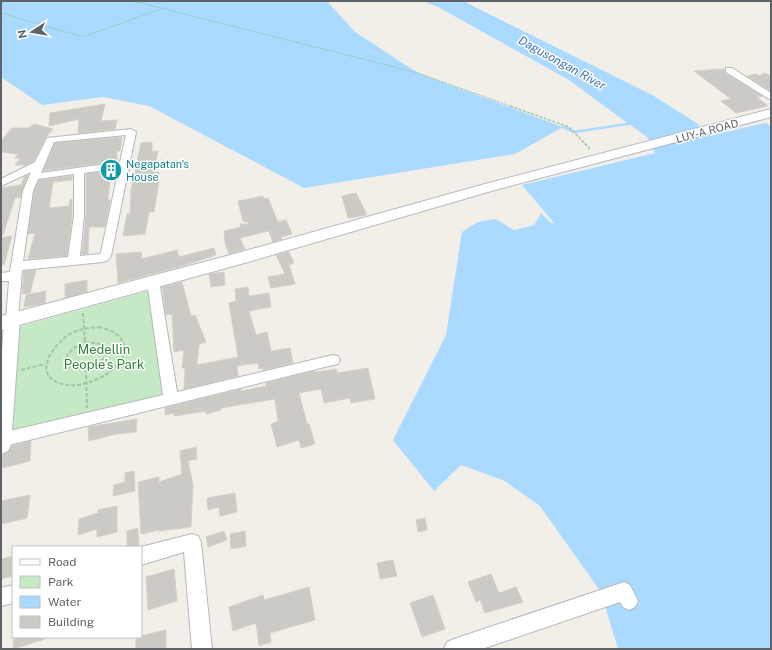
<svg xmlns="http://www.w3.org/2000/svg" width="772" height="650" viewBox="0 0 772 650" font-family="'Public Sans',sans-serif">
<rect width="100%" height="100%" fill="#f1efe8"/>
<path fill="#c5e8c5" d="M148,291l15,103 -154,39 9,-106z"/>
<g fill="#aadaff">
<path d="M1,1h326l28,31 63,41 145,54 -48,27 -211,34 -155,-82 -46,-9 -61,8 -41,-28z"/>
<path d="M422,1h41l191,95 44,28 2,3 12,8 53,-12 6,3v523h-153l-17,-57 -61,-86 -35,-25 -44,-16 -27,26 -41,-51 53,-105 16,-103 16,-10 18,-3 18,11 20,-5 7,-12 10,10h3l-32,-38 133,-32 -7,-15 -79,-58 -131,-73z"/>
</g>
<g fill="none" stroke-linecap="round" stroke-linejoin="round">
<path stroke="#aadaff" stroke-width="2.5" d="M563,127l11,5 60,-9"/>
</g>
<g fill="#cccac5" stroke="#d6d1c6">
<path d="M724,69l1,4 38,23 -6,1 11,9 -32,7 -15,-12 10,-2 -37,-28z"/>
<path d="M765,73l6,3v15l-24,-15 10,-2 2,2z"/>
<path d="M105,104l-4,17 16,-1 -2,9 -37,4 1,-14 -30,7 1,-13z"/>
<path d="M34,124l19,5 -7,8 -12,24 -9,4h-10l5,-7h-5l3,-4 -17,-2v-11l11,-13h17z"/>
<path d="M122,137l-2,14h-3v10l-74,10 12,-28z"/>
<path d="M152,142v10l6,-1 -4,21h5l-1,9h1l-5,31h-5l-4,22 -22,2 4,-22h3l1,-24 10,-47z"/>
<path d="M116,170l-2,10 -4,1 -2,19h2l-5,27h-16l-1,27h-6l4,-38v-42z"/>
<path d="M28,175l-7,22 -6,1 -12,37h-2v-47l20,-3 3,-8z"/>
<path d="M72,176v4l-19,2 -4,26 20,-2 1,-6 2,-1v17l-5,40 -39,3 7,-26 -7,1 6,-43 5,-11z"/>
<path d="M356,193l11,22 -19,3 -6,-22z"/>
<path d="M263,196l1,3 4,-1 10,24 8,-2 6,14 -11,3 1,2 -9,3 -4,-11 -29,7 5,11 -16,5 -4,-11 -1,-12 17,-4 -1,-3h8v-2l-5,-1 -5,-20z"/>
<path d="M12,236l-8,29 -3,-1v-26z"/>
<path d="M214,248l2,7 -34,11 -64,17 -2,-29 26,-2 -1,7 36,-9 2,7z"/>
<path d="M289,252l5,11 -5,2 6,19 -24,4 -3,-11 17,-3 -9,-19z"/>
<path d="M36,270l-6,23 -8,1 2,-23z"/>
<path d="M224,272l1,13 -14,2 -2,-13z"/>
<path d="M87,280v12l-22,6v-14z"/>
<path d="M182,282l9,34 4,-1 11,27 -7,2 -2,21 41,-8 -9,-54 7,-2 -1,-12 13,-2 1,9 20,-3 2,14 -22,4 7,24 11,-3 4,19 19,-3 3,15 -30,7v-2l-4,1 -1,-6 -21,3 1,10 -54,13 1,-21h-3l2,-18 -10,2 -2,-38 -6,1 -4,-28z"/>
<path d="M46,291l-1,12 -21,4 2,-12z"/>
<path d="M368,368l7,31 -24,4 -1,-5 -26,5 -3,-14 -22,4 8,31h2l6,20 -14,4 -2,-8 -22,7 -6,-23 7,-3 -3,-22 -54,9v2l-15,4v-3l-32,5v-3l-9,2v-7l76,-19v2l25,-5v-3l49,-12v1l21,-3 1,4z"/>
<path d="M137,419l-1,13 -20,2 -27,7 -1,-14z"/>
<path d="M31,441l-1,20 -28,7 1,-13 6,-3 3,-6z"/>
<path d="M196,447l1,12 -9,2 5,24 -2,42 -32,4v-1l-18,4 -3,-52 21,-5v5l23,-8 -2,-23z"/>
<path d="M134,471l1,20 -22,5 1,-11 11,-3v-9z"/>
<path d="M235,493l2,19 -17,4 -1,-9 -11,3 -1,-12z"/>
<path d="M30,495l-3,23 -26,6v-23z"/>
<path d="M117,506v26l-20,5v-8l-19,6 1,-16 19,-6v-3z"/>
<path d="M425,518l2,12 -9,2 -2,-12z"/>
<path d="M138,528l1,19h-12v-16z"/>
<path d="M224,531l3,9 -19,7 -2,-10z"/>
<path d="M245,531l1,15 -15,3 -1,-15z"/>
<path d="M13,556v20l-12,3v-20z"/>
<path d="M393,560l4,16 -17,3 -3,-16z"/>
<path d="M174,569l3,32 -29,9 -2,-33z"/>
<path d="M491,574l8,19 17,-6 7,15 -38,11 -5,-13 -4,2 -8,-20z"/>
<path d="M309,587l6,33 -45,13 1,9 -12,4 -3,-23 -23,8 -4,-24 34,-12 1,5z"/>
<path d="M433,595l12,34 -23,8 -12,-34z"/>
<path d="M166,630v19h-30v-12z"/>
<path d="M14,637h30l1,2 -32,10z"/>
</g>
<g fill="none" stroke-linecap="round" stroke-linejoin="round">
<g stroke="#b5b8bc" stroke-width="2">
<g id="minor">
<path d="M726,68h6l39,25v7l-45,-28z"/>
<path d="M131,129l5,3 -25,124 -4,5 -4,1 -81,8 -4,50 -1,3h-10l-1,-3 3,-39h-8v-8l9,-1 13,-81 8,-19 -30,14v-7l34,-17 12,-24zM126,135l-6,27 -79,11 13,-31zM119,168l-18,84 -1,2 -20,2 4,-40v-43zM74,174v42l-6,41 -45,4 10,-70 5,-12z"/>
<path d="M153,277l4,1 2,3 18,111 156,-37 5,1 2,4 -2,4 -5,1 -332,82v-14l162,-38 -16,-114 2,-3z"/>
<path d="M192,534l6,2 3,6 11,107h-20l-8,-97 -43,13v-18z"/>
<path d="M624,582l6,3 8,16 -3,6 -6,3 -6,-3 -3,-5 -138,47h-38l3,-7 7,-3z"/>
<path d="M13,585v18l-12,3v-18z"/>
</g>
</g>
<g stroke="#b5b8bc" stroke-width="2">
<path id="tertiary" d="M12,314l6,2 2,4 -9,125 -3,6 -7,3c0,-26 -1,-121 5,-138z"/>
</g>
<g stroke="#b6babf" stroke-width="2">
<path id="secondary" d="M771,109v8l-276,73 -254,74 -240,66v-14l233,-62 251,-70z"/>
</g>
<g stroke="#9cc7a9" stroke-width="1" stroke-dasharray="2.5 1" stroke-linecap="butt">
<path d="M133,1l285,72 95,34"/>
<path d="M1,13l82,24 78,-28"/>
</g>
<path stroke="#9cc7a9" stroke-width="1.5" stroke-dasharray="3 1.5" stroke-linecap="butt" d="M510,106l59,21 22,23"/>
<g stroke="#9cc7a9" stroke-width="2" stroke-dasharray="4 2" stroke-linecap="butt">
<path d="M83,313l2,29"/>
<path d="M99,327c5,2 13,3 17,7 30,22 -26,61 -57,49 -27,-10 -5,-39 11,-49 8,-5 19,-6 29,-7z"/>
<path d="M85,342l15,2 4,8 -1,7c-10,9 -24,14 -36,6v-10l7,-7z"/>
<path d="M86,369l1,39"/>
<path d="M21,370l24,-6"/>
</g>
<use href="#minor" fill="#fff" fill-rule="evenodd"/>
<use href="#tertiary" fill="#fff" fill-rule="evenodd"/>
<use href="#secondary" fill="#fff" fill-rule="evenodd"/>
</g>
<defs>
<g id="building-disc" transform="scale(1.15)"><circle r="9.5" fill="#0f9aa8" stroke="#fff"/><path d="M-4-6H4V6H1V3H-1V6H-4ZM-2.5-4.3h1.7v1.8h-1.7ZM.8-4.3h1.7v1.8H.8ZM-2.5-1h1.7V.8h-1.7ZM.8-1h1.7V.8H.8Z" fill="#fff"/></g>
</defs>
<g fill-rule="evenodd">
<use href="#building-disc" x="111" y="170"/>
</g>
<g text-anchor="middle" stroke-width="3" stroke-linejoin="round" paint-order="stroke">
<g font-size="11" fill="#5f6368" stroke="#fff">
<text transform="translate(707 131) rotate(-15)" y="4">LUY-A ROAD</text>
</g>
<g font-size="11" fill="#0d838f" stroke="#fff" text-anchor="start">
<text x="126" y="168">Negapatan's<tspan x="126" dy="13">House</tspan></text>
</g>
<g font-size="12" font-style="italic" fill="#4174aa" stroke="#fff">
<text transform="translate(562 63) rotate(29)" y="4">Dagusongan River</text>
</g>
<g font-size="13" fill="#348238" stroke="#fff">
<text x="104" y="354">Medellin<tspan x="104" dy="15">People's Park</tspan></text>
</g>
</g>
<rect width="772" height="650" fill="none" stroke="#5f6368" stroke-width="4"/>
<rect x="12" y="546" width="130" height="92" fill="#ffffff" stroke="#bfc1c3"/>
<rect x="20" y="559" width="20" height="6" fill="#ffffff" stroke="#bfc1c3"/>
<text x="48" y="566" font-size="12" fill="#5f6368">Road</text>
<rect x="20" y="576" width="20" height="12" fill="#c5e8c5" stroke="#bfc1c3"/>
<text x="48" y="586" font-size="12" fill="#5f6368">Park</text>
<rect x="20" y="596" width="20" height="12" fill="#aadaff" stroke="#bfc1c3"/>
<text x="48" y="606" font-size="12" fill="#5f6368">Water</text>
<rect x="20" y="616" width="20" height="12" fill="#cccac5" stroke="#bfc1c3"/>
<text x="48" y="626" font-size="12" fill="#5f6368">Building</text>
<g transform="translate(32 32) rotate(258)" stroke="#ffffff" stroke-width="3" paint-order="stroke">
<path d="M0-3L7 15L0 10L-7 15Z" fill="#5f6368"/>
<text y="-6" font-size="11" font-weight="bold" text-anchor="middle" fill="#5f6368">N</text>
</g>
</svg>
